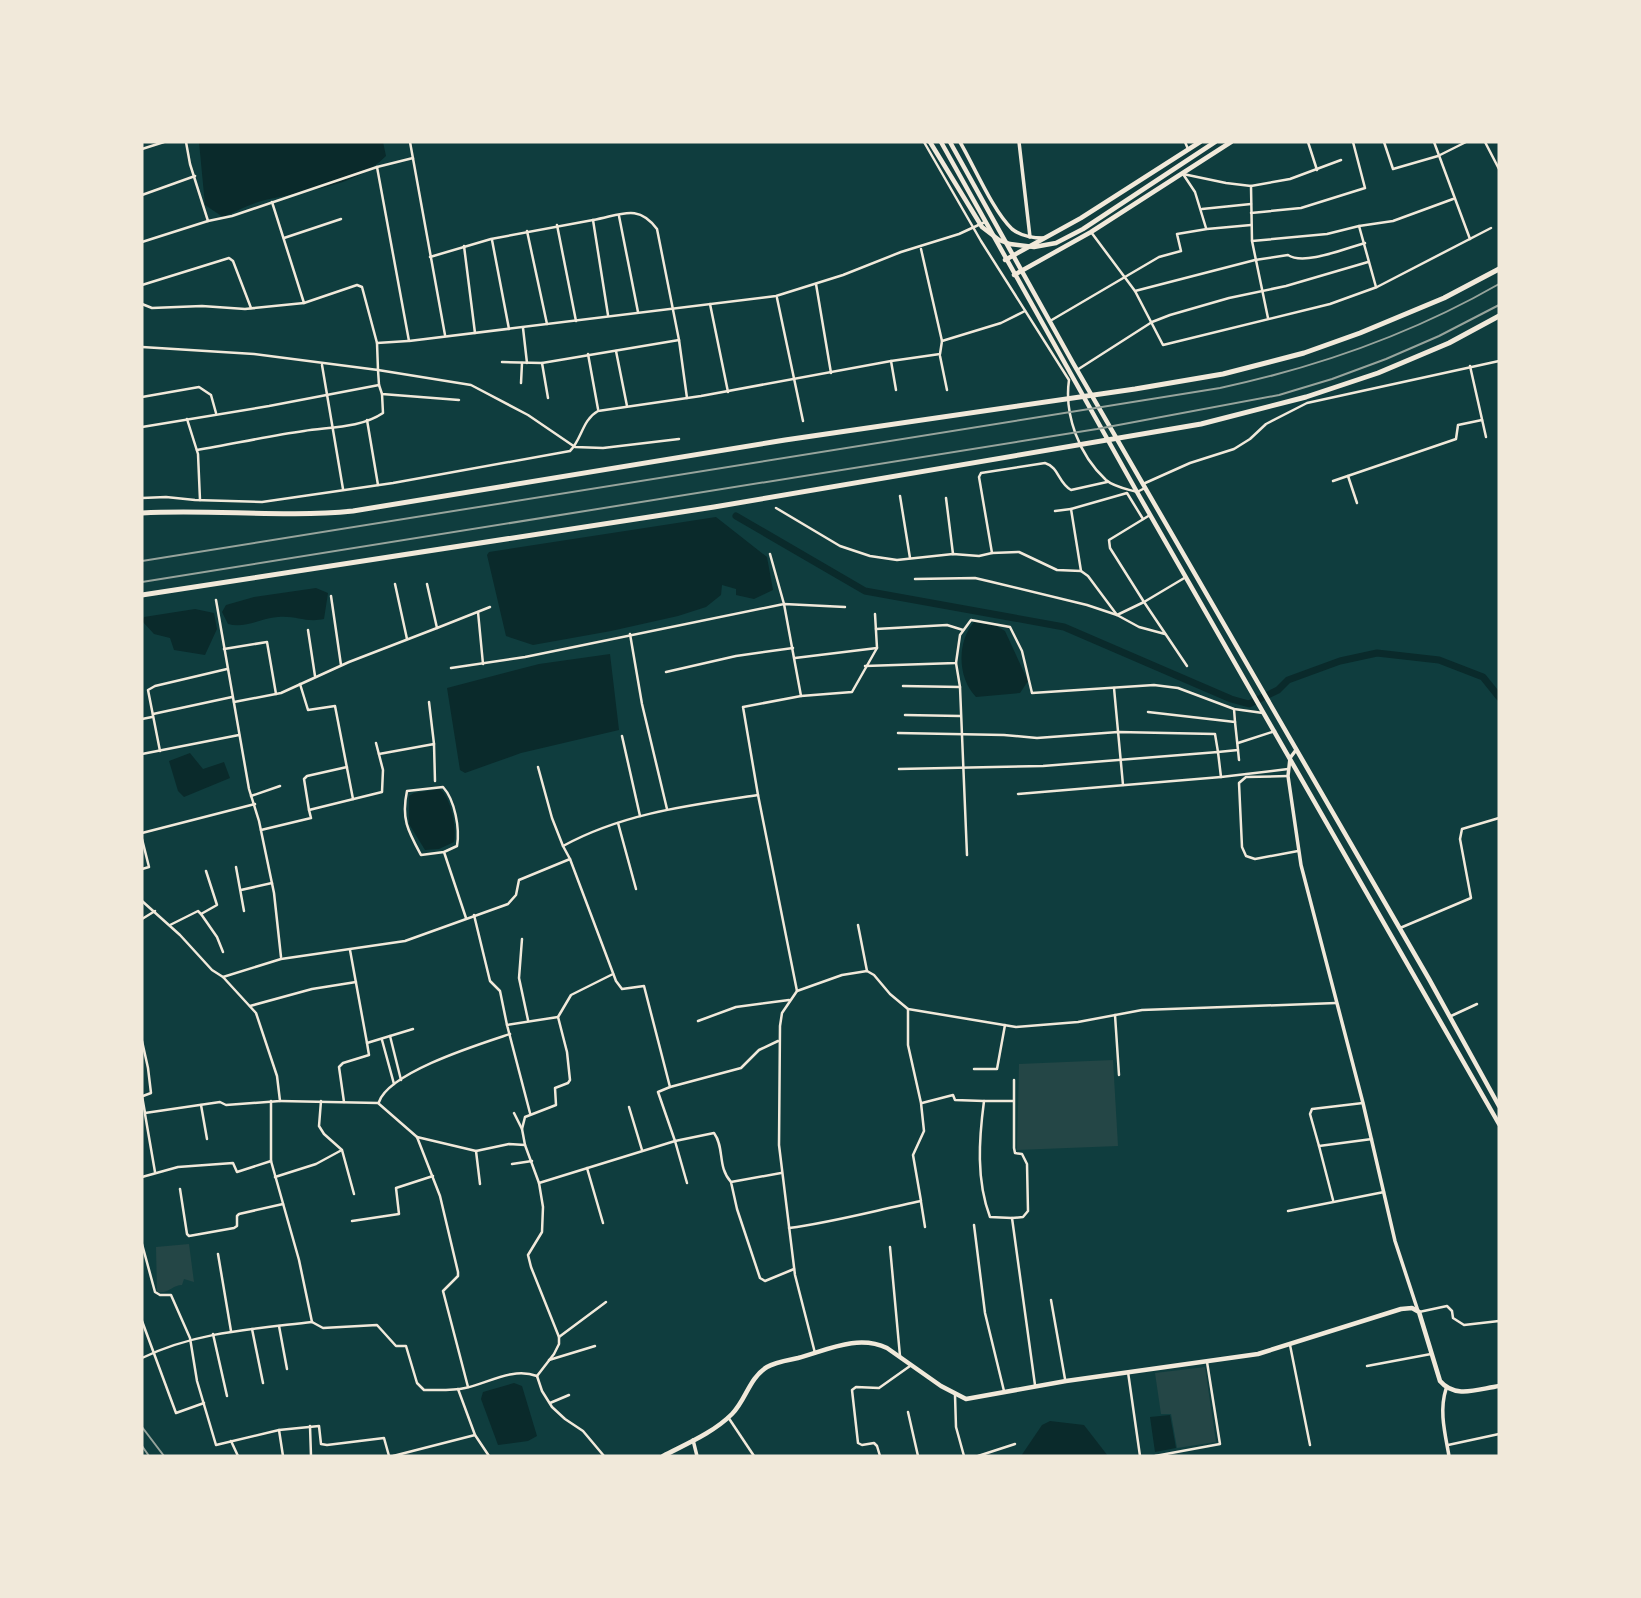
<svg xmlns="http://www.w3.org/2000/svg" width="1641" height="1598" viewBox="0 0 1641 1598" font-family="'Alegreya Sans',sans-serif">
<rect width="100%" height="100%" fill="#0f3d3e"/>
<g fill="#244646">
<path d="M1113,1060l5,86 -101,4 2,-86z"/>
<path d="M189,1244l5,38 -10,-3 -2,6c-10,0 -13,9 -25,7l-1,-45z"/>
<path d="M1205,1367l11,75 -39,6 -6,-34h-10l-6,-41z"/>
</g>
<g fill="#0a2a2b">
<path d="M199,142h184l3,14c-32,33 -85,34 -128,46 -12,4 -24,10 -35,15l-18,-12z"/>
<path d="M716,517l51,40 6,33 -19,9 -18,-4v-6l-14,-4 -1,10 -15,12 -28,9 -67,15 -78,14 -27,-9 -19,-81 2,-3z"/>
<path d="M316,588l12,5 -4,26c-18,4 -29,-4 -46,-2 -17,1 -33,12 -50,7l-6,-12 4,-7 28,-8z"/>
<path d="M195,609l19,4 3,16 -12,26 -31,-5 -4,-12 -16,-4 -12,-13 2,-4z"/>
<path d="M974,622l21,3 10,6 23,50 -8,12 -44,4c-19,-19 -19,-56 -2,-75z"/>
<path d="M610,654l9,76 -98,23 -56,20 -5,-3 -13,-82 92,-24z"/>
<path d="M190,753l13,16 21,-7 6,16 -46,19 -6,-6 -9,-30z"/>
<path d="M440,789c11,9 17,39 14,53l-15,7 -14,1 -16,-26v-28l5,-3z"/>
<path d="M514,1383l8,3 15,50 -9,5 -30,4 -17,-46 2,-7z"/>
<path d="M1170,1415l6,33 -21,4 -5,-35z"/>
<path d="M1050,1421l34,4 24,31h-87l21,-31z"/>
</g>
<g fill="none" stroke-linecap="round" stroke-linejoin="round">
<path stroke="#0a2a2b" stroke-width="7" d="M736,516l129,75 199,36 167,72 18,5 29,-14 10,-10 52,-19 37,-8 62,7 44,17 16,20"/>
<g stroke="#f1e9da" stroke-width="2.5">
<path d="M186,142l4,22 18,57"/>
<path d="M410,142l35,193"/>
<path d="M924,142l57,99 88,139c-5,35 10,75 37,100 8,7 21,9 31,12l8,-4"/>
<path d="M1185,142l3,7"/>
<path d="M1308,142l9,28"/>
<path d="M1384,142l9,27 45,-13 28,-14"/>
<path d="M1434,142l36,97"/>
<path d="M1485,142l14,27"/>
<path d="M142,149l22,-7"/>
<path d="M377,167l32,174 367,-45 67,-21 58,-23 58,-18 26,-12"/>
<path d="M1183,174l43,9 25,3 1,55 16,77"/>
<path d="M1183,174l12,18 11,36"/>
<path d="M1251,186l39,-7 51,-19"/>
<path d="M142,195l53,-19"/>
<path d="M1202,209l49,-5"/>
<path d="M1251,213l50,-5 64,-20 -12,-46"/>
<path d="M619,216l19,96"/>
<path d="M593,220c28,-5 45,-17 64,9l22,111 8,58"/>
<path d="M557,225l19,96"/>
<path d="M1359,226l34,-5 60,-22"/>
<path d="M527,231l20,93"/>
<path d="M1091,232l44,59 28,54 167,-41 47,-17 114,-59"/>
<path d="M284,238l57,-19"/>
<path d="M492,240l17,89"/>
<path d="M1252,241l75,-7 32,-8 17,61"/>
<path d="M142,242l66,-21 24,-5 145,-49 36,-9"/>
<path d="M464,246l11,87"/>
<path d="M921,249l21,92"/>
<path d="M430,257l61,-18 102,-19 15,95"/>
<path d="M816,284l15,89"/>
<path d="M142,285l87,-27 4,3 18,47"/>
<path d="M1135,291l120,-31 33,-5c16,11 58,-7 77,-12"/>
<path d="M777,298l26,123"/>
<path d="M142,304l10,4 50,-2 43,3 59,-6"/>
<path d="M710,304l18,88"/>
<path d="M1050,321l109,-64 22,-6 -4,-17 30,-5 44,-4"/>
<path d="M523,328l4,35"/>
<path d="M377,343l31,-2"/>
<path d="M142,347l112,7 124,16 -1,-27 -15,-56 -5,-2 -53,18 -32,-101"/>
<path d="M616,351l11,55"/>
<path d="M588,354l10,55"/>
<path d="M940,356l7,34"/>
<path d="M891,361l5,29"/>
<path d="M502,362l40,1 137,-23"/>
<path d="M542,363l6,35"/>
<path d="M322,365l21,124"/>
<path d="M1470,366l16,71"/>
<path d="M1077,370l75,-48 18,-7 59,-17 57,-12 82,-24"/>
<path d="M521,383l1,-20"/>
<path d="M379,385l3,9 77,6"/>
<path d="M142,397l57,-10 12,8 5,18"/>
<path d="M187,419l11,35 2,46"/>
<path d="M367,420l11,65"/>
<path d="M142,427l127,-21 110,-21 -1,-15 93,15 57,30 47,32 28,1 76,-9"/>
<path d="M197,450c36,-6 71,-14 107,-19 25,-4 57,-3 79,-18l-1,-19"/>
<path d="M1348,476l9,27"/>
<path d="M1333,481l123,-42 2,-14 24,-5"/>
<path d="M1143,484l47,-21 44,-14 16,-10 16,-15 41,-21 192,-42"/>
<path d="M900,496l10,62"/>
<path d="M142,498l24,-1 29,3 67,2 131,-19 177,-32c12,-12 12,-31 28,-40l103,-15 190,-35 49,-7 2,-13 59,-18 24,-12"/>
<path d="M946,498l7,56"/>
<path d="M776,508l64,38 30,10 27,4 56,-6 26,2 13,-3 27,-1 38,18 24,1 7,5 29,39 27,-13 -34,-54 -1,-8 41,-25"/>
<path d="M1055,511l16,-2"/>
<path d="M992,553l-13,-76 2,-4 64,-10c14,4 13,20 26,27l36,-8"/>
<path d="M1081,571l-10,-62 56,-16 16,26"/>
<path d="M1186,577l-42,25 43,64"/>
<path d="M915,579l60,-1 17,4 95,23 30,10 22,12 26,7"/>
<path d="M395,584l12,55"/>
<path d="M331,596l10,69"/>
<path d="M216,600l33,189 10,32 15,72 7,64"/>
<path d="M478,612l5,52"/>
<path d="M437,628l53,-21"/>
<path d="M876,629l71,-4 16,5"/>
<path d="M308,630l7,46"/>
<path d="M630,634l12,70 25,105"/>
<path d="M224,649l43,-7 9,52"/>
<path d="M795,658l82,-10 -2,-34"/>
<path d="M956,663l4,24 7,168"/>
<path d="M865,666l91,-3 4,-28 11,-15 39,7 12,24 10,42 122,-8 24,3 56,21 29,4"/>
<path d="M451,668l74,-11 259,-53 -14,-50"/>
<path d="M666,672l70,-16 57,-8"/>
<path d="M300,684l8,26 27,-4 18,93"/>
<path d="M903,686l57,1"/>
<path d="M1114,688l9,97"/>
<path d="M801,696l51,-4 25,-44"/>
<path d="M234,702l47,-9 68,-31 88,-34 -10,-44"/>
<path d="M429,702l5,42"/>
<path d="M1234,709l1,13"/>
<path d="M153,714l79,-17"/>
<path d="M905,715l55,1"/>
<path d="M142,719l10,-2"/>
<path d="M898,733l106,2 33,3 81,-6 97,2 3,18 20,-2 -3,-28 -87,-10"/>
<path d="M622,736l18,80"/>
<path d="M1238,743l37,-12"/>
<path d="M1238,750l1,10"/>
<path d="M160,751l-12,-61 7,-4 72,-17"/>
<path d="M142,754l97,-19"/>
<path d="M379,754l55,-10 1,37"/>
<path d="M538,767l14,51 11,28"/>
<path d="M899,769l144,-3 175,-14 3,25 67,-8"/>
<path d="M1288,776l-42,1 -7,6 3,64 4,9 9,3 43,-8"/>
<path d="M1018,794l203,-17"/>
<path d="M758,795l-15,-88 58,-11 -17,-92 61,3"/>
<path d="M251,796l29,-10"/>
<path d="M309,810l-5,-31 3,-3 40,-9"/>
<path d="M618,823l18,66"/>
<path d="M261,830l50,-12 -2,-8 73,-18 1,-22 -7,-27"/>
<path d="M142,833l113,-29"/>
<path d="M142,839l7,28 -7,2"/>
<path d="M444,852l-23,3c-13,-24 -20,-36 -14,-64l36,-4c12,13 17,42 14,59l-13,6 22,66"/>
<path d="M236,867l8,44"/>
<path d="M241,890l31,-7"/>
<path d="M142,901l38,34 32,35 11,7 33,36 21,63 3,25 -54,4 -6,-3 -75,11 -3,-17"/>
<path d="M201,914l16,23 6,15"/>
<path d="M474,915l16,66 10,10 7,34"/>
<path d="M142,919l13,-8"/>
<path d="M170,925l28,-14 3,3 16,-9 -11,-34"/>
<path d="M858,925l9,46"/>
<path d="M1400,928l71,-30 -11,-59 2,-10 37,-11"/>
<path d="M522,939l-3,39 9,42"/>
<path d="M350,950l17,93"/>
<path d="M223,977l58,-18 124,-18 103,-37 8,-9 3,-15 51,-21 -7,-13c60,-33 128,-41 195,-51l39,196"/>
<path d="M250,1006l62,-17 44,-7"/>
<path d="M1115,1015l4,60"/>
<path d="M1451,1016l26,-12"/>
<path d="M698,1021l38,-14 53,-7"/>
<path d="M390,1036l11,44"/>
<path d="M382,1040l12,44"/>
<path d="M142,1041l6,27 3,25 -8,3"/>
<path d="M974,1069h23l8,-44"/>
<path d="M1014,1080v68l1,5 7,1 5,10 1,47 -5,6 -11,1 23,167"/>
<path d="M670,1087l71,-19 18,-18 19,-9"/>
<path d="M271,1101v60l28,99 13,62"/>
<path d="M280,1101l98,2 39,34 23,59 18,76v4l-15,15 25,96"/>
<path d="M321,1101l-2,25 5,8 18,16 12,44"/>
<path d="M344,1102l-5,-35 4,-4 26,-8 -2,-12 46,-14"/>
<path d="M379,1102c10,-30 101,-58 131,-68"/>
<path d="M922,1103l31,-8 2,5 29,1"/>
<path d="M1363,1103l-51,6 -2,5 9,32 53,-7"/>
<path d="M201,1105l6,34"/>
<path d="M629,1107l13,43"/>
<path d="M514,1113l8,16"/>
<path d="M530,1113l-23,-88 51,-8"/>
<path d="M145,1114l10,58"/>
<path d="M417,1137l59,14 33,-7 16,1 14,38"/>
<path d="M525,1145l-3,-16 3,-12 31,-12 -1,-17 13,-5 2,-3 -3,-28 -9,-35 13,-22 42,-21"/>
<path d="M1319,1146l14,54"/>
<path d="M476,1151l4,33"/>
<path d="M512,1164l20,-3"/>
<path d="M587,1168l16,55"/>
<path d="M781,1173l-50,9 6,27 23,69 5,3 29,-12"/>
<path d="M142,1177l36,-10 55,-4 4,9 34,-11"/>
<path d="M275,1177l41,-13 24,-13"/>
<path d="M687,1183l-12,-42 39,-8c11,15 3,34 17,49"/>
<path d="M180,1189l7,45 2,2 45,-8 3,-2v-10l2,-2 44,-10"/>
<path d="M921,1202l4,25"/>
<path d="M1288,1211l96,-19"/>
<path d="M1012,1218l-22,-1c-14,-37 -11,-78 -6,-116h29"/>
<path d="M352,1221l47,-7 -3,-26 37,-12"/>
<path d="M974,1225l11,88 19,78"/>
<path d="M789,1228c45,-6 88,-18 132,-27l-8,-46 11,-24 -3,-28 -13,-58v-36"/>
<path d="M142,1244l13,48 5,3h11l19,43 7,43 19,64 63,-15 40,-4 2,18 6,1 57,-7 5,18"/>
<path d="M890,1247l10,109"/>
<path d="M218,1254l13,77"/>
<path d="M1051,1300l14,79"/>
<path d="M1419,1312l28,-6 5,5 1,7 11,7 35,-4"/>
<path d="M142,1321l34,92 28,-10"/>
<path d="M312,1322l11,6 54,-3 19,21h10l11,37 7,7c13,0 28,1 41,-2 24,-5 47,-21 72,-12"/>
<path d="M279,1326l8,43"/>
<path d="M252,1329l11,54"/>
<path d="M213,1334l14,62"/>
<path d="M559,1337l47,-35"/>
<path d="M1290,1345l20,100"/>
<path d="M815,1353l-20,-78 -16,-130 1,-119 2,-13 15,-22 45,-16 25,-4 7,4 16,19 18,15 108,18 62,-5 64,-12 194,-7"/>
<path d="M142,1358c53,-26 111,-29 170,-36"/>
<path d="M549,1360l46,-14"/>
<path d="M1367,1366l64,-12"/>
<path d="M1128,1372l12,84"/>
<path d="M537,1376l17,-22 5,-10v-7l-28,-70 -3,-12 14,-23 1,-25 -4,-24 136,-42 -17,-49 12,-5 -26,-101 -22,3 -6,-8 -46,-122"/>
<path d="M537,1376l5,15 10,16 13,12 18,12 21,25"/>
<path d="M458,1389l17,46 14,21"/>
<path d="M955,1395l1,32 8,29"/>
<path d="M550,1403l19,-8"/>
<path d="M908,1412l10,44"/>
<path d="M728,1417l26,39"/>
<path d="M310,1426l1,30"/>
<path d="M279,1430l4,26"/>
<path d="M231,1441l7,15"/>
<path d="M1448,1445l51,-11"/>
<path d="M393,1456l82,-21"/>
<path d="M880,1456l-3,-10 -3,-3 -12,2 -4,-2 -6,-53 4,-3 23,1 31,-22"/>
<path d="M978,1456l37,-12"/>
<path d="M1155,1456l65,-12 -13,-82"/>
</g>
<g stroke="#f1e9da" stroke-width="3.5">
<path d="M960,142c14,24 33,69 52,87 9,7 21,9 32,9"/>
<path d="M1019,142l11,95"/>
<path d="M1296,750l-6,8 -2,18 13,89 62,238 32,138 23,70"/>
<path d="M1446,1389c-7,22 -1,44 3,67"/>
<path d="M693,1440l4,16"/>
</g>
<g stroke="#f1e9da" stroke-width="4.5">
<path d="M930,142l52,85 17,13 11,4 24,3 22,-4 27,-14 132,-87"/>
<path d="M941,142l196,350 362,632"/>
<path d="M950,142l123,221 356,616 70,127"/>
<path d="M1005,260l76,-42 119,-76"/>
<path d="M1014,275l77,-43 140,-90"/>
<path d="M663,1456c23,-12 50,-23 69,-42 14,-14 17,-36 35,-47 8,-5 22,-7 31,-9 29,-8 60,-24 89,-10l54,38 25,13 100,-18 192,-27 143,-45 11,-1 7,4 21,69c15,18 38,8 59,5"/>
</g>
<g stroke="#f1e9da" stroke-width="5">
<path d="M142,513c70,-4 141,5 211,-2l432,-71 350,-51 88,-15 81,-21 56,-20 84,-35 55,-29"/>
<path d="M142,595l572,-88 487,-83 105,-27 72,-24 71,-30 50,-27"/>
</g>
<g stroke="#97a49c" stroke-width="2">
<path d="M142,561l1078,-173c98,-21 192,-54 279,-104"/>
<path d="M142,582l955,-153 182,-34 53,-16 54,-20 53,-23 60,-31"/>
<path d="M142,1427l22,29"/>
<path d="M142,1446l7,10"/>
</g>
</g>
<rect width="1641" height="1598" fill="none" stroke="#f1e9da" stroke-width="287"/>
</svg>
